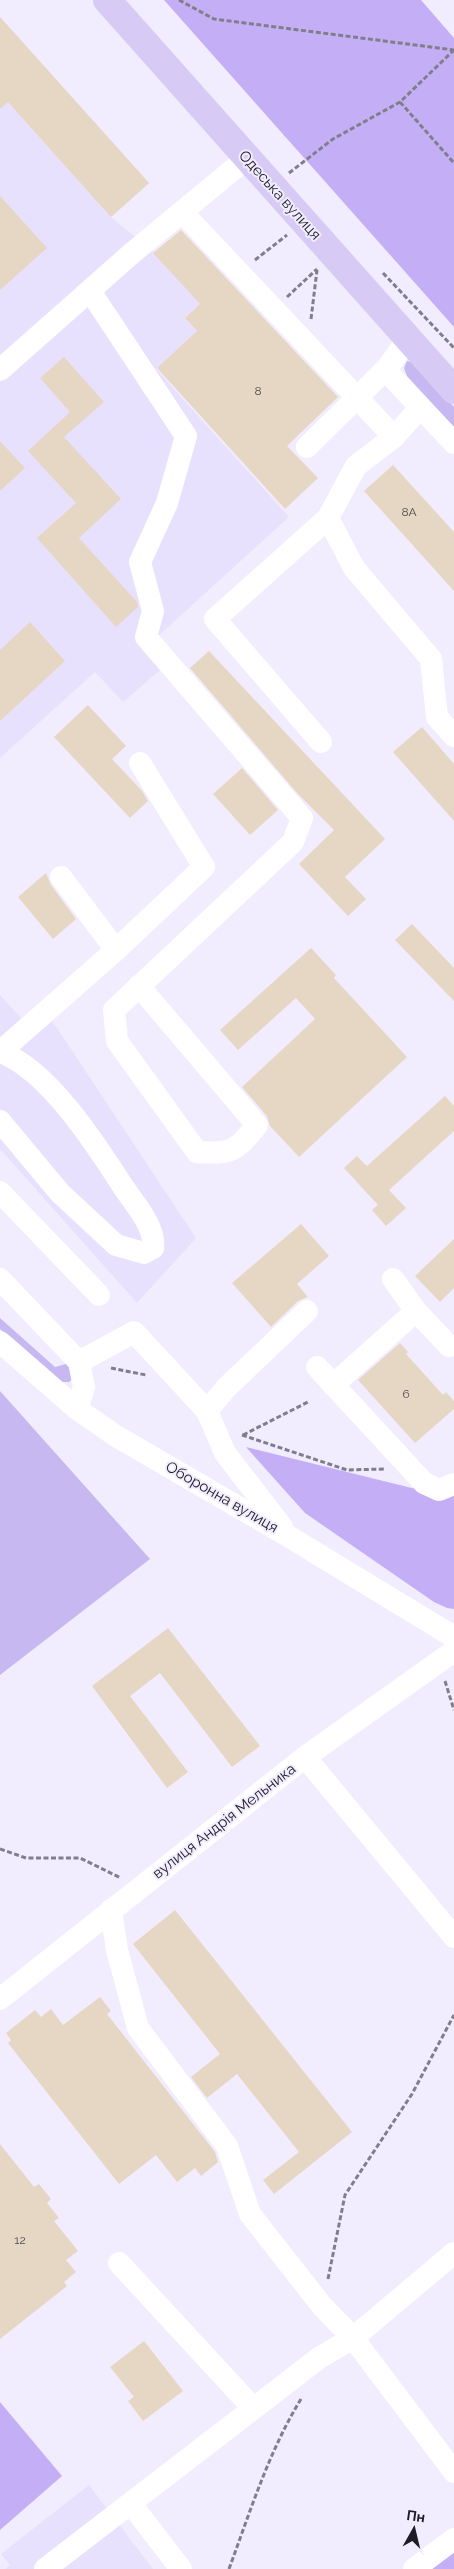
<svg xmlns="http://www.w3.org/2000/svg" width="454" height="2569" viewBox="0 0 454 2569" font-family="Raleway,sans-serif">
<rect width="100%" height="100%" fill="#f1edfe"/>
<g fill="#e8e1fd">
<path d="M0,17l149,166 -38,34 41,34 48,53 -15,14 25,28 -33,4 -21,19 133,148 -133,121 17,21 -50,43 -28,-30 -95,86z"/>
<path d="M0,995l32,35 17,-14 147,222 -59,65 -137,-154z"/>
<path d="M89,2485l64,84h-148l5,-4 -9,-11z"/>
</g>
<g fill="#c8b8f1">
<path d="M407,361l6,1 41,45v20l-47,-51 -3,-8z"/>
<path d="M0,1318l55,49 18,-5 1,16 -5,4h-7l-62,-53z"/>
<path d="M0,1391l150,168 -150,116z"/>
</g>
<g fill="#c4aff7">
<path d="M164,0h257l33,38v289z"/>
<path d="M246,1447l190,47 18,-2v117l-7,-1 -13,-6 -129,-89z"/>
<path d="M0,2402l62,74 -62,54z"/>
<path d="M454,2541v28h-35z"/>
</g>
<g fill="#e6d7c5">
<path d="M0,17l149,166 -38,34 -103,-115 -8,7z"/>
<path d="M0,196l47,52 -47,42z"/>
<path d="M181,230l157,167 -51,49 31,32 -33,31 -128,-141 40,-37 -12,-13 15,-14 -47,-51z"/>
<path d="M64,357l40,45 -40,35 57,62 -42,39 58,64 1,5 -22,20 -79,-89 39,-35 -48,-52 42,-39 -30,-34z"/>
<path d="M0,441l25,27 -25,23z"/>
<path d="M393,465l61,67v59l-90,-100z"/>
<path d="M30,622l35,39 -65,60v-71z"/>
<path d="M209,651l176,188 -40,38 21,22 -18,17 -49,-52 35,-34 -37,-37 -107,-125z"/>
<path d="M88,705l38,41 -14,13 30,32 6,10 -18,17 -76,-81z"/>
<path d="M422,727l32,37v57l-61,-69z"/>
<path d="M242,768l36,42 -28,25 -37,-41z"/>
<path d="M46,873l5,12 25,34 -23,20 -35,-42z"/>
<path d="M412,924l42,44v33l-59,-61z"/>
<path d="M311,948l25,27 -2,3 73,79 -108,100 -29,-31 -3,-10 -25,-29 73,-68 -19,-21 -58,52 -18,-20z"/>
<path d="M445,1096l9,10v25l-65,59 17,18 -20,18 -14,-16 6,-5 -34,-37 13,-12 10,10z"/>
<path d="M301,1224l28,32 -32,28 11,13 -10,4 -27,26 -39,-44z"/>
<path d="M454,1239v49l-14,14 -25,-26z"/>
<path d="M400,1343l8,9 -2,2 37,41 3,-3 8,9v8l-39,34 -57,-63z"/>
<path d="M168,1628l92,118 -28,21 -72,-94 -30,23 58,76 -21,16 -75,-102z"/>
<path d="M175,1910l177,222 -78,62 -11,-14 36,-28 -62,-78 -30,24 -16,-21 29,-23 -87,-110z"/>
<path d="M100,1997l11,14 -4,3 108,138 3,10 -17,14 -6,-8 -18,14 -21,-27 -37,29 -111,-141 3,-3 -5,-7 29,-23 6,7 10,-8 12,16z"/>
<path d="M0,2144l34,43 5,-3 12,15 -4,4 12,15 -5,3 24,30 -12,9 10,12 -12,10 3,4 -67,53z"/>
<path d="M144,2341l39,50 -40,30 -15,-20 6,-4 -24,-30z"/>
</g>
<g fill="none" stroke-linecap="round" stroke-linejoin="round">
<g stroke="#817e8b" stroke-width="3" stroke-dasharray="5 2.5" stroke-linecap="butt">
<path d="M179,0l35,19 240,31"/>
<path d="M400,102l54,61"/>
<path d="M289,173l44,-34 67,-37 54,-52"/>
<path d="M255,260l32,-25"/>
<path d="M383,273l71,75"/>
<path d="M287,297l30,-28"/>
<path d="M311,319l6,-49"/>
<path d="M111,1368l35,7"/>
<path d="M242,1435l105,35 37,-1"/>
<path d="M243,1435l65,-33"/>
<path d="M445,1681l9,29"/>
<path d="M0,1849l26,9h54l41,20"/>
<path d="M328,2279l17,-84 67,-101 42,-79"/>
<path d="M229,2569c21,-57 40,-118 72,-170"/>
</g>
<g stroke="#fff" stroke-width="22">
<path d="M182,212l212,225"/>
<path d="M90,291l96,145 -19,67 -27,59 13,49 -7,26 156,181 -9,24 -179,168 3,31 80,111c34,2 39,0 60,-27l-118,-139"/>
<path d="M408,339l-20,28 2,8 64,68"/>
<path d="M0,370l131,-116 116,-96"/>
<path d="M420,408l-26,29 -38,29 -28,52 26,50 77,91 6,58 17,19"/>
<path d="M307,447l81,-80"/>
<path d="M321,742l-106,-123 113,-101"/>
<path d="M61,877l55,73"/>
<path d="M0,1052c48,17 97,94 124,136 11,16 32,40 29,60l-9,5 -28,-8 -56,-52 -60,-72"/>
<path d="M0,1052l116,-102 88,-83 -64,-104"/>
<path d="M0,1192l99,103"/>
<path d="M0,1279l79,83 5,25 -7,22"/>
<path d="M393,1279l23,32 33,35"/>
<path d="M0,1342l77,67 39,27 172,100 166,101"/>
<path d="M79,1362l55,-30 73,79 18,42 57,74"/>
<path d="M317,1367l107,116 15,7 15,-6"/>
<path d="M333,1385l83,-74"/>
<path d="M207,1411l19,-23 81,-77"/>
<path d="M305,1757l149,180"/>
<path d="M111,1910l6,40 21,78 89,118 23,68 72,92 31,32 101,134"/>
<path d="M0,1999l305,-242 149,-106"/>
<path d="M119,2263l134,145"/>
<path d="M131,2504l50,65"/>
<path d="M45,2569l274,-211 34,-20 101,-85"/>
<path d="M414,2569l40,-30"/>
</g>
<path stroke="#d7cbf6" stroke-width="28" d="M107,0l347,390"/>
</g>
<g text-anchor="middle" stroke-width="4" stroke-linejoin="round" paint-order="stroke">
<g font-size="12" fill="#504b4c">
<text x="258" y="395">8</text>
<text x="409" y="516">8А</text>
<text x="406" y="1398">6</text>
<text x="20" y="2244">12</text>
</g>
<g font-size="15" fill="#1e1c24" stroke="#f1edfe">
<text transform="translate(280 195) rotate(48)" y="5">Одеська вулиця</text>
<text transform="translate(222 1497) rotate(30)" y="5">Оборонна вулиця</text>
<text transform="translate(224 1821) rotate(-38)" y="5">вулиця Андрія Мельника</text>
</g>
</g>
<g transform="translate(414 2529) rotate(8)" stroke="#f1edfe" stroke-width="4" paint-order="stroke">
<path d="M0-4L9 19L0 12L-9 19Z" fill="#1e1c24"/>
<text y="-8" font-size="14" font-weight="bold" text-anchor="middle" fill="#1e1c24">Пн</text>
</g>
</svg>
